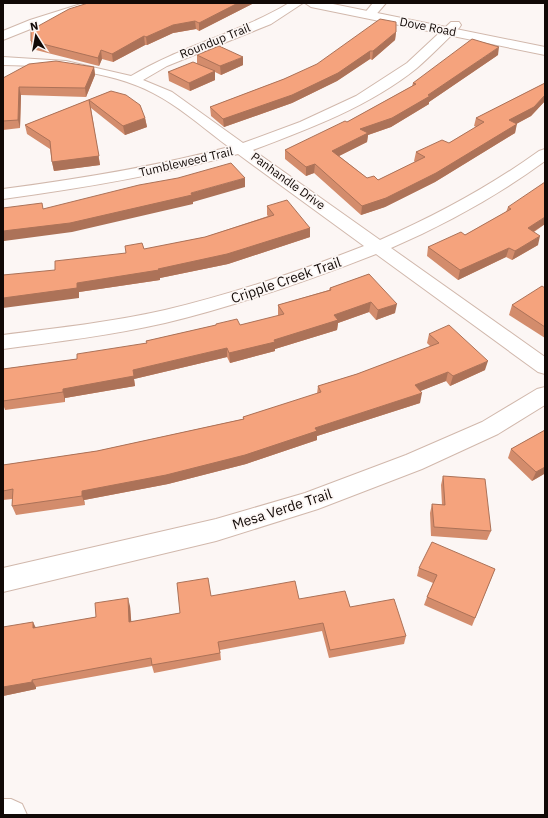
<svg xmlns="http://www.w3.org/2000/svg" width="548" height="818" viewBox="0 0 548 818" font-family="'IBM Plex Sans',sans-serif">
<rect width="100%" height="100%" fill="#fcf6f4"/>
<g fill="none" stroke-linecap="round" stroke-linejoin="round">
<g stroke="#d1b8ac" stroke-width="2">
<g id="minor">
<path d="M84,3h18l-2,3 -62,20 -35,14v-9l27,-11z"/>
<path d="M289,3h14l-32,21 -104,42 -24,14 29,12 71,51 57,-21 56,-26 51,-33 44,-41h8l2,3 -2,3c-14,13 -27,27 -42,40 -47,38 -108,61 -164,82l127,90c57,-25 109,-53 159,-89l6,-2v12c-48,35 -99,63 -154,87l154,109v17l-7,-2 -162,-118c-69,27 -140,52 -211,69 -53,12 -108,19 -162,26v-14c54,-7 109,-13 162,-25 68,-16 135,-39 199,-64l-126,-92c-77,21 -155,34 -235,45v-10c76,-10 151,-22 226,-42 -22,-16 -43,-35 -67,-49 -44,-27 -108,-32 -159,-33v-8l63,4 65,15c50,-30 108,-43 158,-73z"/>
<path d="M373,3h13l-13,15h-8l-2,-3z"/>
<path d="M545,387v18l-47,29 -76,35 -104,40 -102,32 -213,51v-24l213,-49 89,-26 101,-38 76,-33 55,-33z"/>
<path d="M3,799h8l11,5 5,11h-24z"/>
</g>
</g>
<g stroke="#d1b8ac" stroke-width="2">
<path id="major" d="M305,3h23l217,44v8l-234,-48z"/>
</g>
<use href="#minor" fill="#fff" fill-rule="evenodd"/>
<use href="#major" fill="#fff" fill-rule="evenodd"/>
</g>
<g fill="#d38c6c">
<path d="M88,3h166l-55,28 -3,-2 -23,4 -26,12h-2l-32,17 -11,-3 -3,7 -67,-17 -1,-8z"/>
<path d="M396,32l-1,8 -23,20 -2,-1 -33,22 -45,22 -68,24 -13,-11 -1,-9 74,-28z"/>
<path d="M197,55l46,10 -22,10 -6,-3v8l-25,11 -21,-10 -1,-9 29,-9z"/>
<path d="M498,55l-69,47v2l-38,23 -23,8 -1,7 -28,14 28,22 11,2 37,-18 -1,-1 2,-9 33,-9 27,-16 -2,-1 2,-8 69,-35v18l-14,15 -15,8 -1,9 -80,49 -50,25 -24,8 -47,-42 -8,3 -21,-17v-9l62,-28 65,-36 1,-3z"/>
<path d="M94,67l1,8 -9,22 -65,-2 -1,33 -17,2v-52z"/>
<path d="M111,91l34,27 2,9 -22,8 -34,-27 9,57 -46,6 -2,-9 -2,-13 -23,-15 -2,-9z"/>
<path d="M267,206l43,22v9l-82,27 -68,14v2l-81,12v6l-24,-28 71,-17 79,-16 63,-21 -1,-1z"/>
<path d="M508,207l37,17 -11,8 4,13 -26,15 -6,-3 -48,23 -31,-24 1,-9 37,-12 41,-23z"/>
<path d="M369,274l26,39 -19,7 -7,-8 -31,11 -1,7 -62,19v2l-45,12 -3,-6 -93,22 1,7 -70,12v4l-60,8 -1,-3h-1v-38l74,-10 70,-16 -1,-2 70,-16v-1l24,1 39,-9 -1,-1v-10l51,-15 1,-2z"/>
<path d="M545,288v50l-36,-23 3,-10z"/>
<path d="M429,334l56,36 -35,16 -4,-5 -26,10v12l-103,33v4l-71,24 -78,20 -84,16 1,5 -69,10 -4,-9v-7l-9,1v-35l94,-14 146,-32v-2l74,-23 1,-8 39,-12 74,-27 -4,-4z"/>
<path d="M545,430v44h-1l-12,7 -24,-23 3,-9z"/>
<path d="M443,476l48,55 -4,9 -56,-4 -1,-23 2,-9 10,1 -1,-20z"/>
<path d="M419,568l76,1 -23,57 -48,-21 3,-8 6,-14 -16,-7z"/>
<path d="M211,596l88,3 51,8 56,29 -2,8 -75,14 -7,-27 -102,19 1,10 -67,13 -2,-7 -116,21v2l-33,7v-69l33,1 60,-11 34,-11 1,16 49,-9z"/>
</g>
<g fill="#ac7258">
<path d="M238,3h16l-55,28v-8z"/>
<path d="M195,21l1,8 -23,4 -26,12 -1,-8 27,-12z"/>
<path d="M396,32l-1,8 -23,20 1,-9z"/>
<path d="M144,36l1,9 -32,17 -1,-8z"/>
<path d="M499,47l-1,8 -69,47v2l-38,23 -23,8 -1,7 -36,18 1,-9 28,-22 68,-34z"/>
<path d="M101,50l1,9 -3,7 -1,-8z"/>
<path d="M370,51v8l-33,22 -45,22 -68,24 -1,-8z"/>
<path d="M243,57v8l-22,10 -1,-9z"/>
<path d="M94,67l1,8 -9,22 -1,-9z"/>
<path d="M215,71v9l-25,11 -1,-8z"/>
<path d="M19,87l2,8 -1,33 -2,-8z"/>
<path d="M545,95v6l-14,15 -24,13 2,-9z"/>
<path d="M89,100l11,65 -46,6 -2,-9z"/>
<path d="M145,118l2,9 -22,8 -2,-9z"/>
<path d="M517,124l-2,9 -80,49 -50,25 -24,8 1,-9z"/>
<path d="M315,164l-1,9 -8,3v-9z"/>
<path d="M245,178v9l-52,15v2l-121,28 -68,9v1l-1,-1v-10l188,-38z"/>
<path d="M545,217v7l-20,13 3,-9z"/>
<path d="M310,228v9l-82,27 -68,14v2l-81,12v6l-76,10v-10l74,-15 81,-14z"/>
<path d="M540,236l-2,9 -26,15 3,-9z"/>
<path d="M509,248l-3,9 -48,23 2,-10z"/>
<path d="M371,302l-2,10 -31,11 -1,7 -62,19v2l-45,12 -1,-10 45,-13 60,-25z"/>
<path d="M397,304l-2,9 -19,7 2,-10z"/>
<path d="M227,348v9l-93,22 1,7 -70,12v4l-2,-10v-3l70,-19z"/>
<path d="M488,361l-3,9 -35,16 3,-10z"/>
<path d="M448,372l-2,9 -33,13 2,-9z"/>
<path d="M422,393l-2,10 -103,33v4l-71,24 -78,20 -84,16 1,5 -3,-9v-5l233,-63z"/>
<path d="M545,467l-1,7 -12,7 4,-9z"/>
<path d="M128,598l2,8 2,24 -3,-8z"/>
<path d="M33,622l4,8 -4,-2z"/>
<path d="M32,680l4,7v2l-33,7v-9z"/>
</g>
<g fill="#f5a37d" stroke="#ac7258">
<path d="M88,3h150l-39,20 -4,-2 -22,4 -27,12 -2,-1 -32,18 -11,-4 -3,8 -67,-17v-11l38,-21z"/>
<path d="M380,19l16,3v10l-23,19h-3l-32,22 -46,22 -69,24 -13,-12 74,-28 33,-15z"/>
<path d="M472,39l27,8 -71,48 2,1 -38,22 -32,11 8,4 -36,18 35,27 7,-2 4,4 47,-23 -9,-5 26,-12 7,3 35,-21 -8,-4 69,-35v12l-11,12 -25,13 8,4 -81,49 -50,25 -24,8 -47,-42 -9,3 -21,-17 60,-29 2,1 69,-38 -3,-1z"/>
<path d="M219,46l24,11 -23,9 -23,-11z"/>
<path d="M56,61l38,6 -9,21 -66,-1 -1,33 -15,1v-43l26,-14z"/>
<path d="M193,62l22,9 -26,12 -21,-11z"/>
<path d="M111,91l15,4 14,10 5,13 -22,8 -34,-26 10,56 -47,6 -2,-21 -25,-16z"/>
<path d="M231,163l14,15 -54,15 1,2 -122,28 -67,8v-23l39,-5 1,6 96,-24 39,-7z"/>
<path d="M545,182v35l-17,11 12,8 -25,15 -6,-3 -49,22 -32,-23 33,-15 4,3 46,-26 -3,-2z"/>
<path d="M287,200l23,28 -83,26 -69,15 1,1 -82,13v5l-74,10v-23l52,-5v-9l71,-8 -1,-7 17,-3 2,6 61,-12 69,-22 -7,-9z"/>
<path d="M369,274l28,30 -19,6 -7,-8 -37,13 4,5 -64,20 1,2 -46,11 -2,-5 -94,22 1,6 -71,13v3l-60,9v-32l74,-10v-5l70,-11 -1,-2 70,-16v-1l21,-5 3,6 44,-11 -6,-9 53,-15 -1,-2z"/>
<path d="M542,286l3,2v39l-33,-22z"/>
<path d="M449,325l39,36 -35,15 -5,-4 -33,13 7,8 -107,35 2,3 -72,24 -79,20 -84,16v5l-70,10 1,-17 -10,2v-26l94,-14 147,-32 -1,-2 78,-25 -3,-6 39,-12 82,-31 -10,-9z"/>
<path d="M545,430v37l-9,5 -25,-23z"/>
<path d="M443,476l42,3 6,52 -57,-4 -2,-23 13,1z"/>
<path d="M432,542l63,27 -20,49 -48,-21 10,-22 -18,-7z"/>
<path d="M208,578l3,18 84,-15 4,18 46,-8 5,16 44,-8 12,37 -76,14 -7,-27 -105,19 2,11 -68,12 -1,-7 -119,22v2l-29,5v-60l30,-5v6l63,-11 -1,-14 33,-5 1,24 51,-9 -3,-30z"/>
</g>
<g text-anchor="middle" stroke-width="3.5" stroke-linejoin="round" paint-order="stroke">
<g font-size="12" fill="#110906" stroke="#fcf6f4">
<text transform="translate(428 27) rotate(11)" y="4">Dove Road</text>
<text transform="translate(215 41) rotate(-22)" y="4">Roundup Trail</text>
<text transform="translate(186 162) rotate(-13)" y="4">Tumbleweed Trail</text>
<text transform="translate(288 181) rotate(36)" y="4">Panhandle Drive</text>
</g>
<g font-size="14" fill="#110906" stroke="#fcf6f4">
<text transform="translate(286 280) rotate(-19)" y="5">Cripple Creek Trail</text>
<text transform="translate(282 509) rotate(-18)" y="5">Mesa Verde Trail</text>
</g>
</g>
<rect width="548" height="818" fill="none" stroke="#110906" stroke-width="8"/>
<g transform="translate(36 36) rotate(349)" stroke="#fcf6f4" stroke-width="3" paint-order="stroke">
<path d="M0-3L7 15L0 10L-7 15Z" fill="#110906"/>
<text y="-6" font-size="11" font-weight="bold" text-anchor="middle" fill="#110906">N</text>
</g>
</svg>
